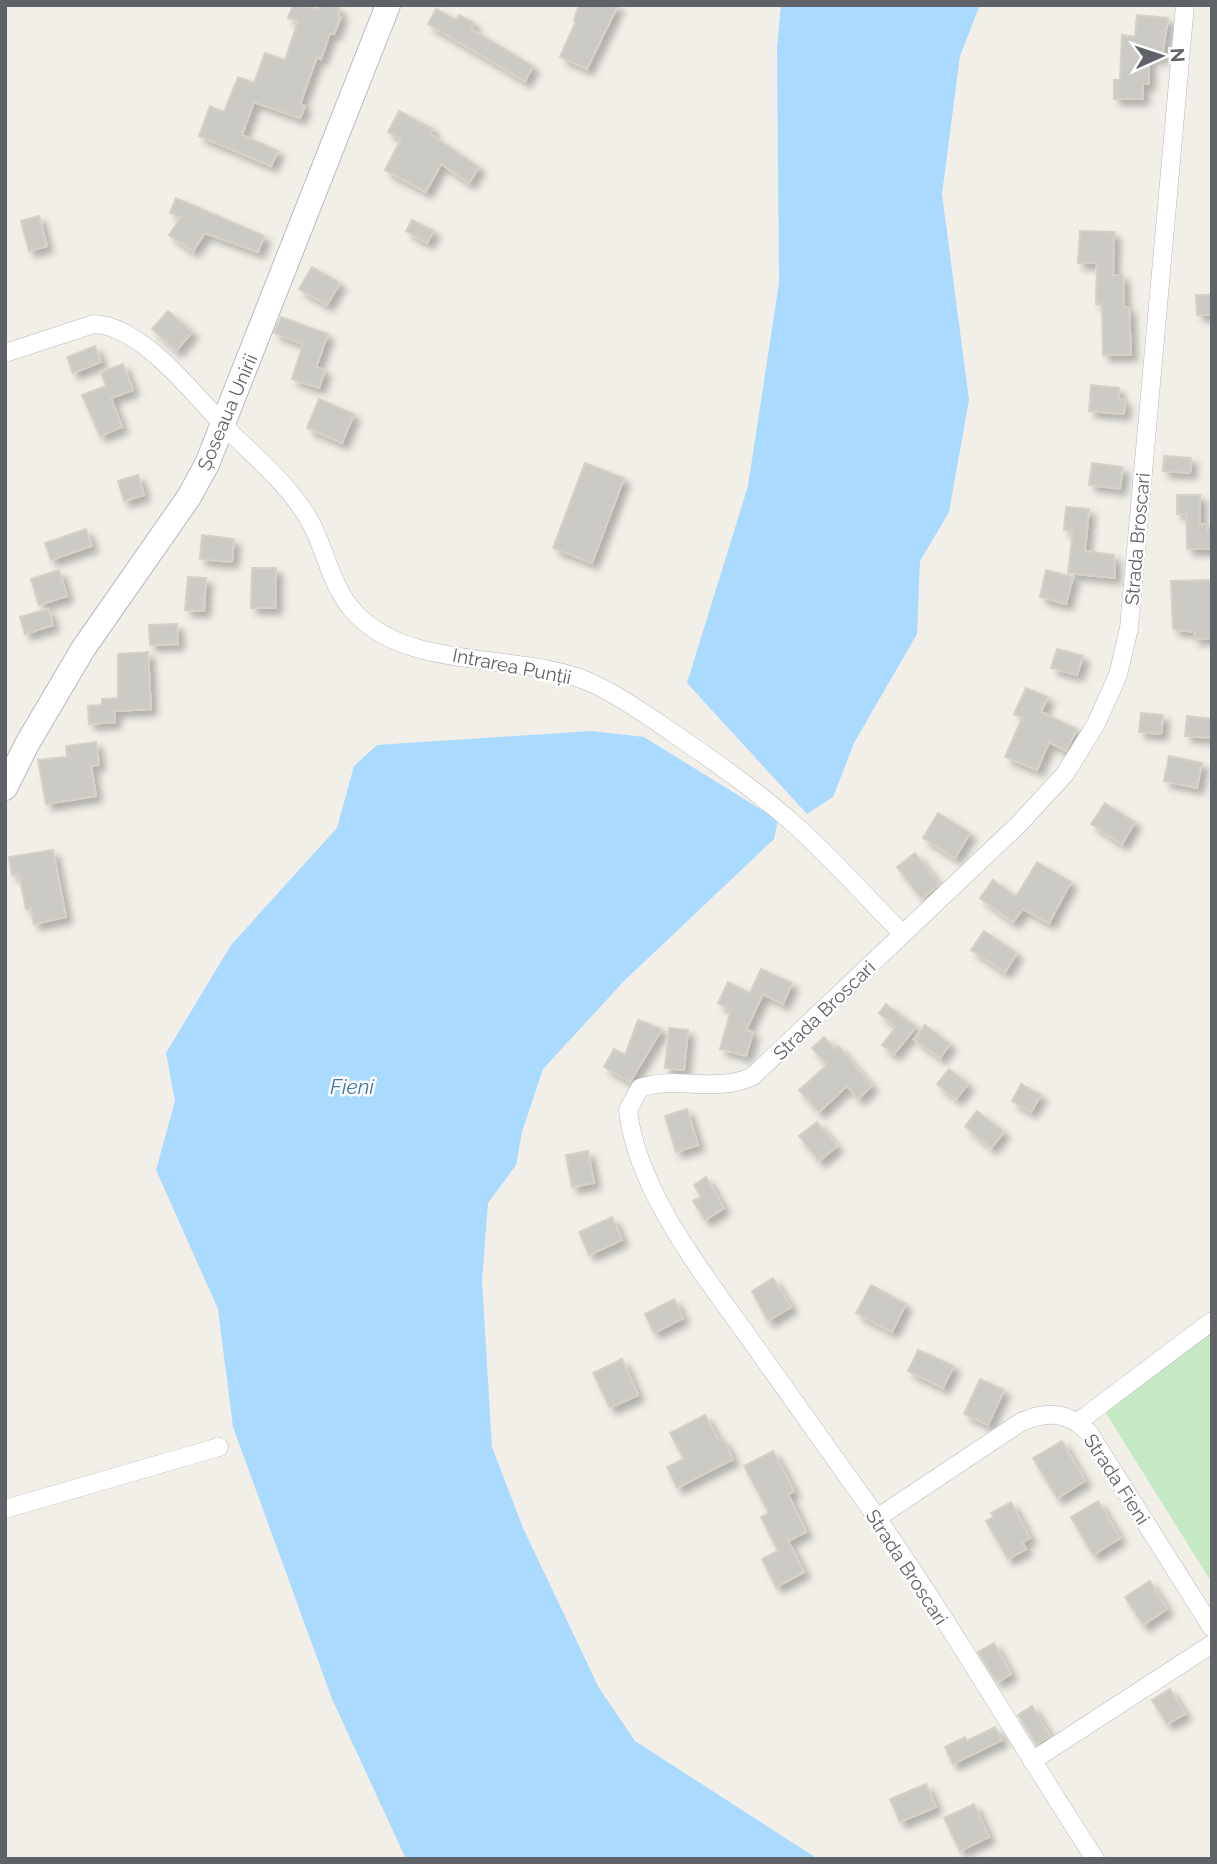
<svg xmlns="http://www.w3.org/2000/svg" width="1217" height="1864" viewBox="0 0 1217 1864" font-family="Raleway,sans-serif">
<defs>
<filter id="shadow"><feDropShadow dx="6" dy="6" stdDeviation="3.5" flood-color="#0004"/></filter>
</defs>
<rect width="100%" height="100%" fill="#f1efe8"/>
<path fill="#c5e8c5" d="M1212,1326v257l-106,-170z"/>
<g fill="#aadaff">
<path d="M781,5h199l-20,51 -18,138 27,206 -20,112 -29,49 -3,73 -63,109 -21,54 -26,17 -120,-131 61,-197 31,-203 -2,-235z"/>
<path d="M591,731l53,6 134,83 -4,19 -150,142 -81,88 -21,63 -6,33 -28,38 -6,78 10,166 31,81 76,160 36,53 183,118h-412l-74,-160 -99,-272 -15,-118 -62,-139 19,-69 -9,-48 65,-108 106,-117 17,-62 23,-21z"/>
</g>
<g fill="#cccac5" stroke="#d6d1c6" stroke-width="2" filter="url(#shadow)">
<path d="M293,5l26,4 1,-4h11l9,4 -2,7 3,1 -7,17 -4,-1 -9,26 -4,-2 -17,47 5,2 -5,12 -46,-16 -12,33 36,16 -7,15 -72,-30 11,-30 14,6 14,-35 16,6 11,-30 20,7 13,-39 -10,-3z"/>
<path d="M579,5h39l-31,64 -27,-12 16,-36 -2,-1z"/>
<path d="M436,9l20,11 3,-5 15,8 -3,6 62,37 -8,15 -97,-57z"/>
<path d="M1137,15l31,3 -6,40 -13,-1v27h-6v15h-29v-19h6l2,-45 13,2z"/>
<path d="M399,111l34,18 -3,5 49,33 -10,16 -28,-19 -15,28 -41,-22 16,-31 -13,-7z"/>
<path d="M176,198l88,38 -6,16 -53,-19 -12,18 -24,-16 12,-18 -11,-4z"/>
<path d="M39,216l8,30 -18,5 -8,-30z"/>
<path d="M412,220l22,11 -7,12 -21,-12z"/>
<path d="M1080,231l34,1 -1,43h10l1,32 5,1 2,47h-28l-1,-51h-6l1,-41h-19z"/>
<path d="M312,267l28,16 -13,22 -28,-16z"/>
<path d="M1196,295h16v20h-15z"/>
<path d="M168,311l24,21 -16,19 -24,-22z"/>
<path d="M281,317l47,17 -12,33 9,3 -6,18 -27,-9 11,-35 -29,-11z"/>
<path d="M95,346l6,16 -28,11 -6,-16z"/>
<path d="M123,364l10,26 -22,8 11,29 -22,9 -18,-41 24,-9 -5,-14z"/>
<path d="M1091,385l28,3 -1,11 7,1 -1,14 -35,-3z"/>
<path d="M319,399l35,15 -12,29 -35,-15z"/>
<path d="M1164,456l27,2 -1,15 -27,-2z"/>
<path d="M585,463l39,15 -32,85 -39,-15z"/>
<path d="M1092,463l31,4 -3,22 -31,-4z"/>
<path d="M138,475l6,20 -20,6 -6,-20z"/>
<path d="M1177,495h23v29h7v7h5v18h-25l-1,-35h-9z"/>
<path d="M1066,507l23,2 -4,42 29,4 1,23 -47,-5 5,-42 -9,-1z"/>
<path d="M86,529l6,17 -41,14 -6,-17z"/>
<path d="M202,535l32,4 -2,23 -32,-3z"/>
<path d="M252,568h24v40h-25z"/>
<path d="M59,570l8,26 -28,9 -8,-26z"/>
<path d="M1046,570l27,7 -7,27 -26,-7z"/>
<path d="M188,577l18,1 -2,33 -19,-1z"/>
<path d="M1212,580v58l-18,1 1,-7 -22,-3 -2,-48z"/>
<path d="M48,609l5,16 -28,9 -5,-17z"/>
<path d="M177,624l1,20 -28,1 -1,-20z"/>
<path d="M1057,649l26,7 -6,19 -26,-7z"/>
<path d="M148,652l3,57 -37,2 1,11 -26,2 -1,-18 14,-1v-6l16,-1v-44z"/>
<path d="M1026,688l22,9 -7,15 36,17 -11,22 -17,-9 -12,28 -32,-13 17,-39 -8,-4z"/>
<path d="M1141,713l22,2 -2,19 -22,-2z"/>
<path d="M1187,716l25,3v19l-27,-2z"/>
<path d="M96,742l3,23 -8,1 5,30 -50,8 -8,-44 29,-3 -1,-11z"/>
<path d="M1169,756l33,7 -5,25 -33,-7z"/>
<path d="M1105,803l30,19 -13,22 -31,-20z"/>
<path d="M938,813l32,20 -15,25 -32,-20z"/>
<path d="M53,850l13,67 -32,7 -3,-16 -5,1 -7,-35 -7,1 -3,-18z"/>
<path d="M915,853l24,31 -17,15 -25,-32z"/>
<path d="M1037,862l34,20 -22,41 -26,-14 -10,13 -33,-24 13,-18 23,17z"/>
<path d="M984,931l33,22 -12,19 -34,-22z"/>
<path d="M761,969l31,14 -9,21 -20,-10 -17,36 7,2 -7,24 -26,-7 11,-39 -13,-7 10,-21 22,11z"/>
<path d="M886,1004l30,23 -22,27 -12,-9 14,-18 -17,-14z"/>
<path d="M638,1020l24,9 -32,53 -26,-15 10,-18 11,6z"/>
<path d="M925,1025l25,19 -10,14 -26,-19z"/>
<path d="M669,1028l19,2 -4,40 -19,-2z"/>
<path d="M824,1037l11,12 3,-3 34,40 -14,13 -11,-13 -28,26 -20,-22 28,-25 -15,-17z"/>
<path d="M949,1069l19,15 -12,15 -19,-15z"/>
<path d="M1021,1084l20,11 -10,17 -19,-11z"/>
<path d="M687,1109l11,36 -22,7 -11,-36z"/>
<path d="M977,1111l27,21 -13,16 -26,-22z"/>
<path d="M817,1122l20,24 -18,15 -20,-25z"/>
<path d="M588,1151l6,32 -22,4 -6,-32z"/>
<path d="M706,1177l18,31 -19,12 -12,-19 8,-4 -7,-12z"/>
<path d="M612,1217l10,23 -33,15 -10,-23z"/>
<path d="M773,1278l18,29 -23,14 -16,-30z"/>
<path d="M871,1285l35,19 -14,28 -36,-19z"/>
<path d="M674,1299l9,19 -29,15 -9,-19z"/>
<path d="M918,1350l36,16 -11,22 -35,-17z"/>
<path d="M622,1359l16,36 -28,13 -17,-35z"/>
<path d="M980,1379l24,11 -16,35 -24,-11z"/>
<path d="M705,1415l14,26 4,-2 10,20 -56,29 -10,-21 17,-8 -14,-26z"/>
<path d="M1062,1441l23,40 -28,17 -24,-40z"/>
<path d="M773,1451l21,40 -6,3 18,38 -18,9 16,31 -28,15 -14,-28 16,-8 -17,-34 8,-4 -25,-47z"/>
<path d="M1098,1501l22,37 -27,17 -22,-38z"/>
<path d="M1011,1502l19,36 -8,4 4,7 -18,10 -22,-38 8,-4 -3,-4z"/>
<path d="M1150,1581l17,28 -24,16 -18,-28z"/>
<path d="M994,1643l17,31 -14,8 -19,-30z"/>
<path d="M1170,1689l15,25 -18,10 -15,-24z"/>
<path d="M1032,1706l18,30 -14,8 -18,-29z"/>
<path d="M995,1727l7,13 -49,24 -8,-17 20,-10 2,4z"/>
<path d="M926,1784l10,23 -36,15 -10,-23z"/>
<path d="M974,1804l15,33 -29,14 -16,-33z"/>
</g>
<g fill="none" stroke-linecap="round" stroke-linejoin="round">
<g stroke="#b5b8bc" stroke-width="19">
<g id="street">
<path d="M5,353l89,-29c49,2 102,73 134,106 28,28 65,58 84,95 15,30 20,64 44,89 58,60 169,36 240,71 27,13 52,31 77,48 42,29 84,58 122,92 38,34 72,73 108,109"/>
<path d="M1078,1422l134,-101"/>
<path d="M5,1509l214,-62"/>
<path d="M877,1518l144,-96c26,-12 48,-10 68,11l123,195"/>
<path d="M1032,1761l180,-117"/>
<path d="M1095,1859c-74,-114 -143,-233 -220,-344 -41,-58 -82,-115 -123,-173 -47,-66 -115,-150 -124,-232l12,-22c37,-13 77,6 113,-12l266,-252 46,-50 31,-50 22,-49 11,-47 56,-623"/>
</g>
</g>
<g stroke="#b6babf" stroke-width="26">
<path id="secondary" d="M5,788l22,-44 56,-95 106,-152 18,-33 181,-459"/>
</g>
<use href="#street" stroke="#fff" stroke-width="18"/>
<use href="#secondary" stroke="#fff" stroke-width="24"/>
</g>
<g text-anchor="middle" stroke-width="5" stroke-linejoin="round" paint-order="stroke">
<g font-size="19" fill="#5f6368" stroke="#fff">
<text transform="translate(227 412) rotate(-67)" y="7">Șoseaua Unirii</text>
<text transform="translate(1137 539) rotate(-85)" y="7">Strada Broscari</text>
<text transform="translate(512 666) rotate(11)" y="7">Intrarea Punții</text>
<text transform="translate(824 1010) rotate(-44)" y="7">Strada Broscari</text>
<text transform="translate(1117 1479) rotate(57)" y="7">Strada Fieni</text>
<text transform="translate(907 1567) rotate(57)" y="7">Strada Broscari</text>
</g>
<g font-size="21" font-style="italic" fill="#4174aa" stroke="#fff">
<text x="352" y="1094">Fieni</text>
</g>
</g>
<rect width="1217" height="1864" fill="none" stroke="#5f6368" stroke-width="14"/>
<g transform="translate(1161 56) rotate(87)" stroke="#ffffff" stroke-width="5" paint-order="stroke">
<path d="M0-5L12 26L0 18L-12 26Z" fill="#5f6368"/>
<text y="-10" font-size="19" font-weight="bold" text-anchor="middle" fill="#5f6368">N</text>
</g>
</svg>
